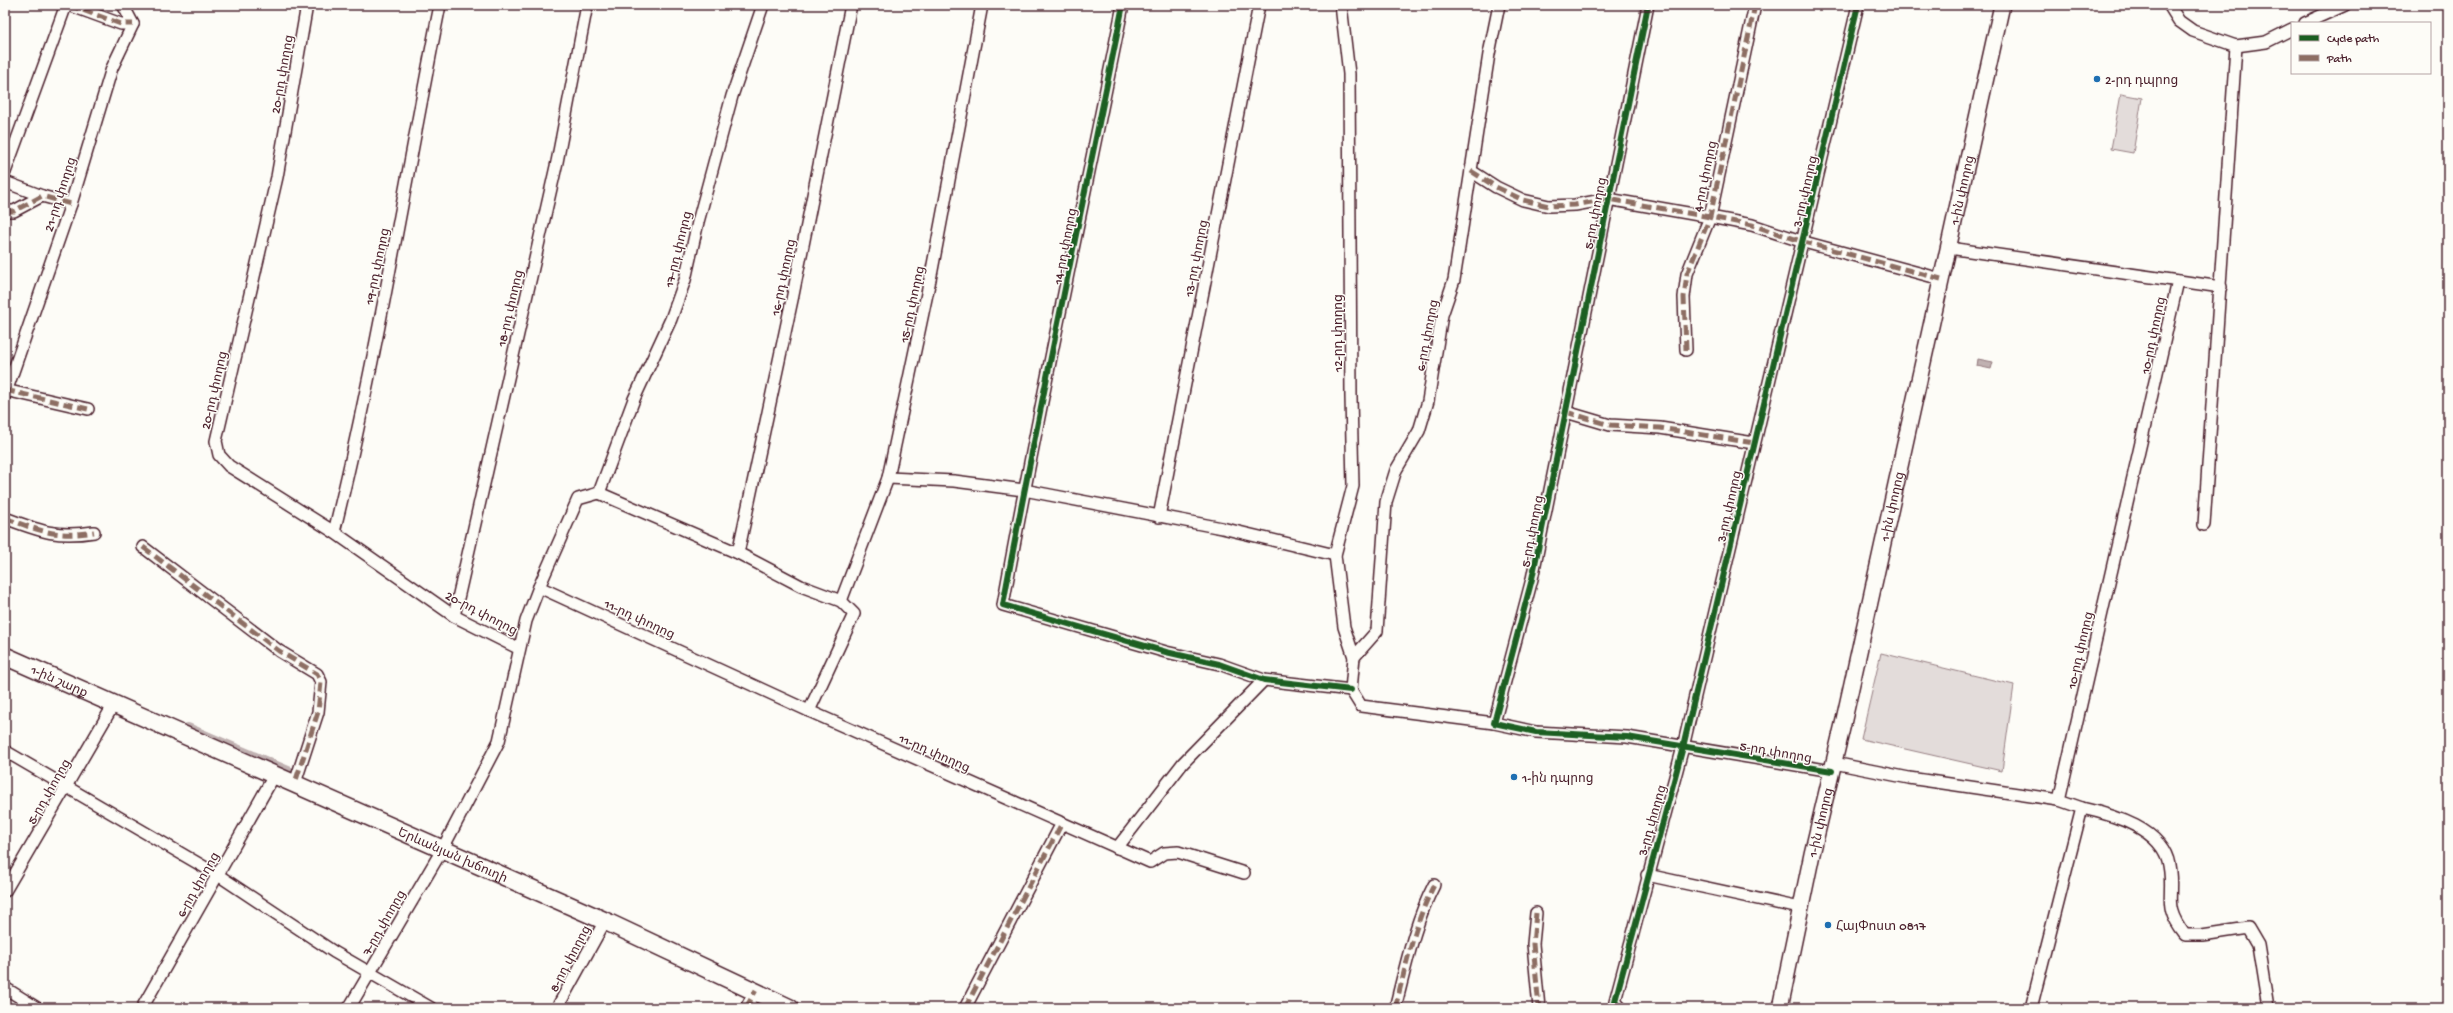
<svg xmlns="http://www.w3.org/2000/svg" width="2453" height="1013" viewBox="0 0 2453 1013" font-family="'Gochi Hand','Noto Sans Armenian',sans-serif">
<rect width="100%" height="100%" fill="#fdfcf7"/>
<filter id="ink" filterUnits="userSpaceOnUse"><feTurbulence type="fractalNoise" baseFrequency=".025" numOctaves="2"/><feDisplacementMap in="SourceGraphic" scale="8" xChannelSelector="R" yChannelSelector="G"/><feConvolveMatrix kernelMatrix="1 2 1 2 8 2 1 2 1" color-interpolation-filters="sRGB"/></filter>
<g filter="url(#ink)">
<g fill="#e3dcda" stroke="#967e82">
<path d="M2121,94l21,4 -9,55 -22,-4z"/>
<path d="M1881,653l133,32 -12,86 -141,-32z"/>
</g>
<path fill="#c0b1b1" stroke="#91777b" d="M1978,359l15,3 -2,7 -14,-3z"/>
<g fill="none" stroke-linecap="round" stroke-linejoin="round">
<path stroke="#c0b1b1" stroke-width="10" d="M188,728l105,45"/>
<g stroke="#4a1f2b" stroke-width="14">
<g id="street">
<path d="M69,5l52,19h12"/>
<path d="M307,5l-30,172 -61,264 3,14 10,11 105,66 120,84 64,32"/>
<path d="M1123,5c-40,200 -84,400 -120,600l163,47 53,12 45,16 87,10"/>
<path d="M1341,5l8,69 2,323 2,89 -18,69 9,72 10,30 -3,33 10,16 133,17"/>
<path d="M1648,5l-116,574 -38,144 42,9 91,5 205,34"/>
<path d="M2169,5l10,16 14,10 43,15 30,-4 26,-13"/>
<path d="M2305,23l40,-18"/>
<path d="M1471,171l25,16 27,13 26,6 26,-1 33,-6 102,18 42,8 52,17 137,37"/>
<path d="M5,172l61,-167"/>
<path d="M5,182l37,14"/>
<path d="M5,211h9l28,-15 29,8"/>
<path d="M1949,248l272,39"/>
<path d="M1686,350l-2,-53 3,-23 23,-57 45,-212"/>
<path d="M5,390l83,19"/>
<path d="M5,395l66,-191 41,-136 21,-44 -10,-19"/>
<path d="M1566,412l44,13 50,3 94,15"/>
<path d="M888,478l66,3 70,9 198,38 113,27"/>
<path d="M599,493l35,-94 37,-80 14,-39 13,-58 34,-126 31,-91"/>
<path d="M599,493l139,60 63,33 40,15 13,13 -45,97"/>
<path d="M1159,517l100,-512"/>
<path d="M5,518c35,13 51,20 89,14"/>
<path d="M2204,525l32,-479"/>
<path d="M334,532c43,-174 71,-351 106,-527"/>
<path d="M143,547l136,104 38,23 4,8 -3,30 -23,71"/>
<path d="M738,553l55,-258 58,-290"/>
<path d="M539,587l270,124 341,151 14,-9 14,-1 66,21"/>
<path d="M841,601l47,-123 44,-208 50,-265"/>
<path d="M454,616l103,-454 30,-157"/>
<path d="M1354,657l23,-26 9,-129 10,-32 23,-39 9,-30 14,-86 12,-35 35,-226 10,-49"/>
<path d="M5,751l213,124 116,77 97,56"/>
<path d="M1834,763l75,15 150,22 23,8 -51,200"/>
<path d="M2059,800l119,-519"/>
<path d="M2082,808c32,7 81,21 87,57 6,32 -8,39 16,70h17l46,-7 10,17 10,63"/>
<path d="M1117,848l66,-85 81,-83"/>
<path d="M1647,875l153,33"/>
<path d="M5,891l109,-187"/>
<path d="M1536,913l-3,31 6,64"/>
<path d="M5,988l32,20"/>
<path d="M142,1008l133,-234"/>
<path d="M349,1008l93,-158 57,-109 27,-120 13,-34 39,-88 21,-6"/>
<path d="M557,1008l48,-87"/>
<path d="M746,1008l10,-18"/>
<path d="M965,1008l97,-185"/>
<path d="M1395,1008c11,-42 19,-84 39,-123"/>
<path d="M1621,1008l-6,-7 68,-254 175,-742"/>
</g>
</g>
<g stroke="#4a1f2b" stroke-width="18">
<g id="secondary">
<path id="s1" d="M1780,1008l32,-154 31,-130 159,-719"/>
</g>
</g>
<g stroke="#4a1f2b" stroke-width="20">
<g id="primary">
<path id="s2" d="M5,656l600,265 185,87"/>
</g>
</g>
<use href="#street" stroke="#fdfcf7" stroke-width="11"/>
<use href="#secondary" stroke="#fdfcf7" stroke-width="15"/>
<use href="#primary" stroke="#fdfcf7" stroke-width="17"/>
<g stroke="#8d6e63" stroke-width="5" stroke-dasharray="10 5" stroke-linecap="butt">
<path d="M69,5l52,19h12"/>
<path d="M1471,171l25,16 27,13 26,6 26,-1 33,-6 102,18 42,8 52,17 137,37"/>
<path d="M5,211h9l28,-15 29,8"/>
<path d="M1686,350l-2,-53 3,-23 23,-57 45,-212"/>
<path d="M5,390l83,19"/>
<path d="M1566,412l44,13 50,3 94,15"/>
<path d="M5,518c35,13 51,20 89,14"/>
<path d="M143,547l136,104 38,23 4,8 -3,30 -23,71"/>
<path d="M1536,913l-3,31 6,64"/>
<path d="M746,1008l10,-18"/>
<path d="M965,1008l97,-185"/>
<path d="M1395,1008c11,-42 19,-84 39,-123"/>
</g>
<g stroke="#fdfcf7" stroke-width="8">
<g id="cycleway">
<path d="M1123,5c-40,200 -84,400 -120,600l163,47 53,12 45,16 87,10"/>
<path d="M1648,5l-116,574 -38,144 42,9 91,5 205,34"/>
<path d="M1621,1008l-6,-7 68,-254 175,-742"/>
</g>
</g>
<use href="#cycleway" stroke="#1b5e20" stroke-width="6"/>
</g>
</g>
<g fill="#1f6fb2" stroke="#fdfcf7" stroke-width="1.5">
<circle cx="2097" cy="79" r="4"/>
<circle cx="1514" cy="777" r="4"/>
<circle cx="1828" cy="925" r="4"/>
</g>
<g text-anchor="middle" stroke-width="3" stroke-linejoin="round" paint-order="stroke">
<g font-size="13" fill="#4a1f2b" stroke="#fdfcf7">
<text transform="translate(281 74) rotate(-80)" y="5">20-րդ փողոց</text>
<text transform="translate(1704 176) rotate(-78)" y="5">4-րդ փողոց</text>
<text dy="5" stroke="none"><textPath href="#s1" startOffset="838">1-ին փողոց</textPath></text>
<text transform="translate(1804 191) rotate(-77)" y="5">3-րդ փողոց</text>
<text transform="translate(59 194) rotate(-72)" y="5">21-րդ փողոց</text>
<text transform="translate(1594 213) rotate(-79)" y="5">5-րդ փողոց</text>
<text transform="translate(1064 246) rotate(-79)" y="5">14-րդ փողոց</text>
<text transform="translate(677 249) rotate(-76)" y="5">17-րդ փողոց</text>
<text transform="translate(1195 258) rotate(-79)" y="5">13-րդ փողոց</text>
<text transform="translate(376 266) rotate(-78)" y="5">19-րդ փողոց</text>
<text transform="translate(782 277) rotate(-78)" y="5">16-րդ փողոց</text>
<text transform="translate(911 304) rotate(-78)" y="5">15-րդ փողոց</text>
<text transform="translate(509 308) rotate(-77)" y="5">18-րդ փողոց</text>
<text transform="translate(1337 333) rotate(-90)" y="5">12-րդ փողոց</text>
<text transform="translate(1426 335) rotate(-79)" y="5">6-րդ փողոց</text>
<text transform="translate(2152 335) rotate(-78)" y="5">10-րդ փողոց</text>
<text transform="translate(213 390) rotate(-77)" y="5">20-րդ փողոց</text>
<text transform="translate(1728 506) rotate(-77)" y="5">3-րդ փողոց</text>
<text dy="5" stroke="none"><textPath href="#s1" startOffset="514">1-ին փողոց</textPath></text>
<text transform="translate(1531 531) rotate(-79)" y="5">5-րդ փողոց</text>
<text transform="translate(482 612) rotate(28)" y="5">20-րդ փողոց</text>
<text transform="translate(640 618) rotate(25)" y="5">11-րդ փողոց</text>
<text transform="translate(2079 650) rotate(-77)" y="5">10-րդ փողոց</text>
<text dy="5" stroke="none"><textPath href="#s2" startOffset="60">1-ին շարք</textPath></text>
<text transform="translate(1776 751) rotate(10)" y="5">5-րդ փողոց</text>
<text transform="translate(935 752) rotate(24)" y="5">11-րդ փողոց</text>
<text transform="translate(48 791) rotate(-60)" y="5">5-րդ փողոց</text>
<text transform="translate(1651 820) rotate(-74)" y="5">3-րդ փողոց</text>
<text dy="5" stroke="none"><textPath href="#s1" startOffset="190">1-ին փողոց</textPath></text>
<text dy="5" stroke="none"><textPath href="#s2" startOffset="490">Երևանյան խճուղի</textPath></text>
<text transform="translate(197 884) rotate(-60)" y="5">6-րդ փողոց</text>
<text transform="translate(383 922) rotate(-60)" y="5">7-րդ փողոց</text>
<text transform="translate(569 958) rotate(-62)" y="5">8-րդ փողոց</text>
</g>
<g font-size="13" fill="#4a1f2b" stroke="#fdfcf7" text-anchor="start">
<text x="2105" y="84">2-րդ դպրոց</text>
<text x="1522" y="782">1-ին դպրոց</text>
<text x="1836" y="930">ՀայՓոստ 0817</text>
</g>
</g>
<rect width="2453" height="1013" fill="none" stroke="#fdfcf7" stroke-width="20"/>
<rect x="10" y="10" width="2433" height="993" fill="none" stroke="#4a1f2b" stroke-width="1.5" filter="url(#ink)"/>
<rect x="2291" y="22" width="140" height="52" fill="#fdfcf7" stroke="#b5a4a5"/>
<rect x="2299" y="35" width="20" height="6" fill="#1b5e20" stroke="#b5a4a5"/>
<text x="2327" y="42" font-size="12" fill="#4a1f2b">Cycle path</text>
<rect x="2299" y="55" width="20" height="6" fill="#8d6e63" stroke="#b5a4a5"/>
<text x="2327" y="62" font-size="12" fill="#4a1f2b">Path</text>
</svg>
